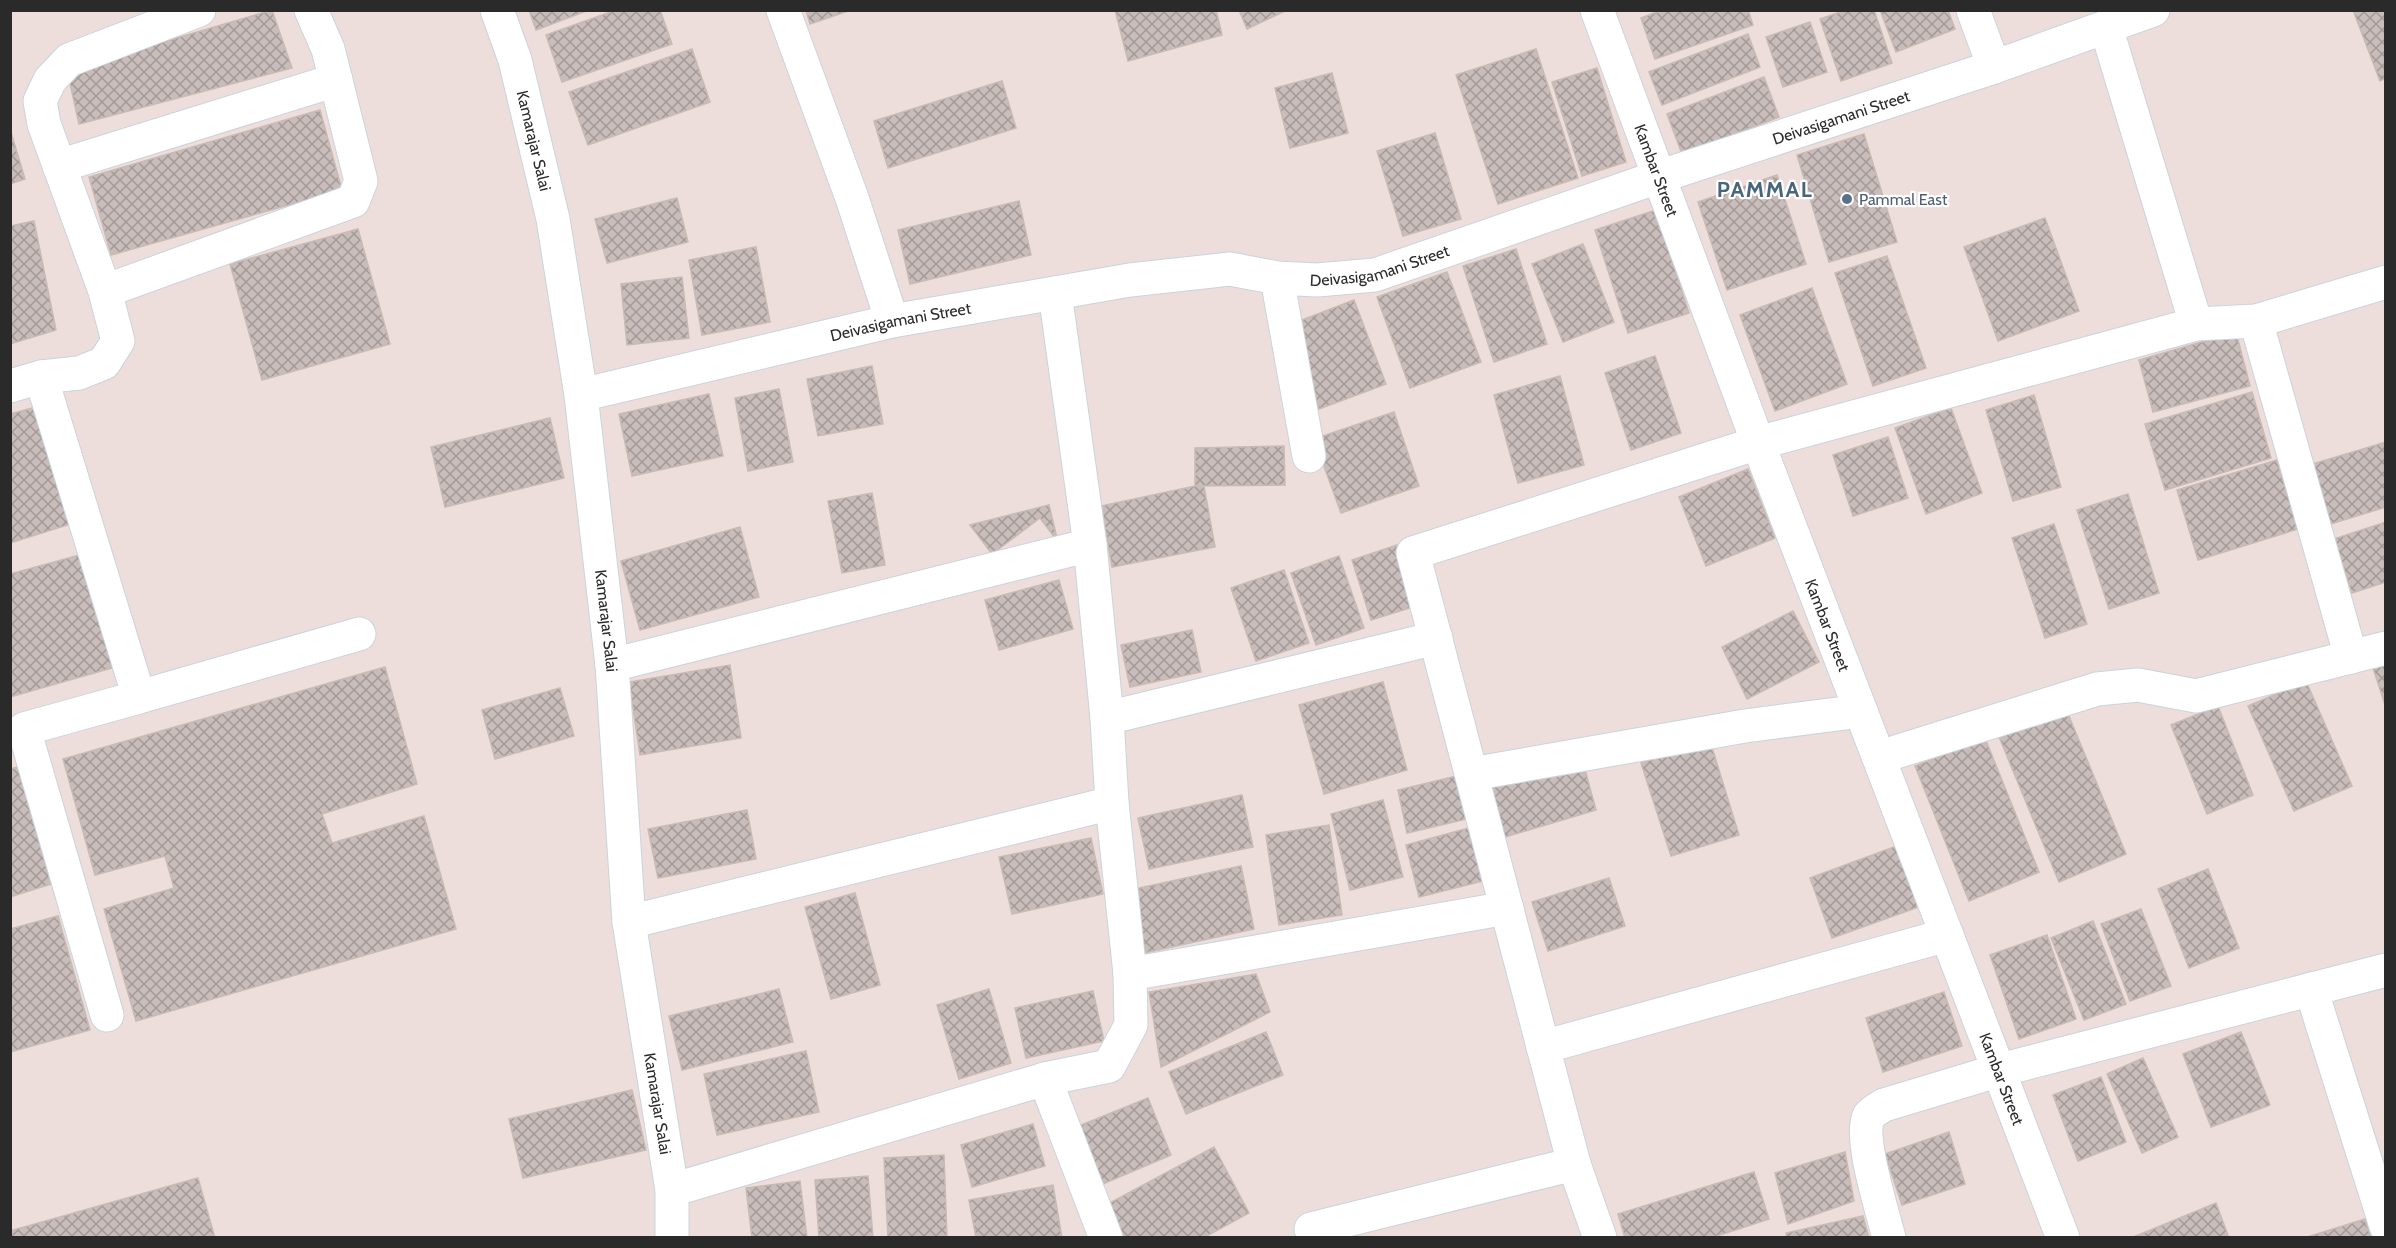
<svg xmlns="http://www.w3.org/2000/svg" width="2396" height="1248" font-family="Cabin,sans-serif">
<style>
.building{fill:url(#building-cross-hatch);stroke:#c9bab4;stroke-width:1.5}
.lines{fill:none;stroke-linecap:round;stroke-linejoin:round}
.minor-casing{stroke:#c9d4dd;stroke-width:35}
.minor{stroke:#fff;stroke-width:33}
.service-dot{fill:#5c6f8a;stroke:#fff;stroke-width:2}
.labels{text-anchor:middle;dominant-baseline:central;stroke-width:4.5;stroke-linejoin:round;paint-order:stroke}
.street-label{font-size:16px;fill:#2a2a2a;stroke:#fff}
.service-label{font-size:16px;fill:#4e5e75;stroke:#fff;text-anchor:start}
.district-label{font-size:22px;font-weight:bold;letter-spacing:1.5px;fill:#47667e;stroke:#fff}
</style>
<defs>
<pattern id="building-cross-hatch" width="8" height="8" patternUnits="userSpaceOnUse" patternTransform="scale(1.5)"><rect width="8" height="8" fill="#c8bdba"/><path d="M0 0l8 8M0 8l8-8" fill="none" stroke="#a39a97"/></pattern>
</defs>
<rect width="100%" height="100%" fill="#eddedb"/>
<g class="building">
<path d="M 272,10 L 292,68 L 79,124 L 67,70 Z"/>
<path d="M 529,10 L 589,10 L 536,30 Z"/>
<path d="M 616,10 L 660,10 L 672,44 L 562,82 L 546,35 Z"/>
<path d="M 806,10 L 851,10 L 810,24 Z"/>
<path d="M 1115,10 L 1216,10 L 1222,35 L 1128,61 Z"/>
<path d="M 1239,10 L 1287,10 L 1247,29 Z"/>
<path d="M 1662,10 L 1748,10 L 1753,25 L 1655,59 L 1641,18 Z"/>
<path d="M 1846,10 L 1874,10 L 1892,63 L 1841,81 L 1820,19 Z"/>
<path d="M 1880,10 L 1948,10 L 1955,29 L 1896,52 Z"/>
<path d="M 2353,10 L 2386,10 L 2386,78 L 2380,81 Z"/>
<path d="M 1810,22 L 1827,72 L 1783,87 L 1766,37 Z"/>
<path d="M 1748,34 L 1760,67 L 1662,105 L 1649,72 Z"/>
<path d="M 692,49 L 710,102 L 588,145 L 569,92 Z"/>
<path d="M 1536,49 L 1578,178 L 1498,204 L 1456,75 Z"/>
<path d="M 1597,68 L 1626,162 L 1582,176 L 1552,82 Z"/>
<path d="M 1332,73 L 1348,133 L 1290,148 L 1275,88 Z"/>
<path d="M 1764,77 L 1779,117 L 1682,154 L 1667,114 Z"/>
<path d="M 1002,81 L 1016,128 L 888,168 L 874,121 Z"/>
<path d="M 320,110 L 342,190 L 111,255 L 89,177 Z"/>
<path d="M 10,129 L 25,179 L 10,184 Z"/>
<path d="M 1435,133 L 1461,219 L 1403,236 L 1377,151 Z"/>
<path d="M 1864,134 L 1897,242 L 1829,262 L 1797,155 Z"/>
<path d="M 1777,175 L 1806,264 L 1727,290 L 1698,202 Z"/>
<path d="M 677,198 L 688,242 L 607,263 L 595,219 Z"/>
<path d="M 1019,201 L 1031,255 L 910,284 L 898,230 Z"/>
<path d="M 1656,210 L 1689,313 L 1628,333 L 1595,230 Z"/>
<path d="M 2045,218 L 2079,311 L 1998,341 L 1964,247 Z"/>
<path d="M 34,221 L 56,330 L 10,344 L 10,226 Z"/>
<path d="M 358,229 L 390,344 L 262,380 L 230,264 Z"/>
<path d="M 1583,244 L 1614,322 L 1563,342 L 1532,264 Z"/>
<path d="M 756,247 L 770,322 L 702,335 L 689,260 Z"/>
<path d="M 1516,249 L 1547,344 L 1494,362 L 1463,266 Z"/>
<path d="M 1887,256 L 1926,368 L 1873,386 L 1835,273 Z"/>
<path d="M 1447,272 L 1481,362 L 1410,388 L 1377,297 Z"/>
<path d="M 682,277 L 689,338 L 627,345 L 621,284 Z"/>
<path d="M 1812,288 L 1847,384 L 1775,411 L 1740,315 Z"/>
<path d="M 1354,300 L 1386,384 L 1319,409 L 1289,325 Z"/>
<path d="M 2236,332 L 2250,386 L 2153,412 L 2139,360 Z"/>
<path d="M 1655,356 L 1681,433 L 1631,450 L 1605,373 Z"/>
<path d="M 872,366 L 883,424 L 818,436 L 807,379 Z"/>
<path d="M 1560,376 L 1584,465 L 1518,483 L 1494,395 Z"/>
<path d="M 779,389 L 793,462 L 748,471 L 735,398 Z"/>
<path d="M 2252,392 L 2271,458 L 2165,490 L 2145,424 Z"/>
<path d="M 709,394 L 723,456 L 632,476 L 619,414 Z"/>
<path d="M 2034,395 L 2061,487 L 2013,501 L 1986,410 Z"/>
<path d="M 47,404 L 80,521 L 10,543 L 10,414 Z"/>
<path d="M 1951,408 L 1982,493 L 1926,514 L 1895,428 Z"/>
<path d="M 1394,412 L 1419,486 L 1341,513 L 1314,439 Z"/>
<path d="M 550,418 L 564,478 L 445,507 L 431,447 Z"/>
<path d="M 1888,437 L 1908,498 L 1853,516 L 1833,455 Z"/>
<path d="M 2386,442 L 2386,507 L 2324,526 L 2306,466 Z"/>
<path d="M 1284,446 L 1285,485 L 1195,486 L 1195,448 Z"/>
<path d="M 2277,460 L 2298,529 L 2198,560 L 2177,490 Z"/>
<path d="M 1748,469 L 1775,538 L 1706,566 L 1679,497 Z"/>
<path d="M 1195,486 L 1204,486 L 1215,547 L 1112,567 L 1101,506 Z"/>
<path d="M 872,493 L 885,565 L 842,573 L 828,501 Z"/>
<path d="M 2128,494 L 2159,593 L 2109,609 L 2077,510 Z"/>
<path d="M 1049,505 L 1058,542 L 1040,518 L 992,554 L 970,525 Z"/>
<path d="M 2386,522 L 2386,582 L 2352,593 L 2334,539 Z"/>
<path d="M 2054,524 L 2087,624 L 2045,638 L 2012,538 Z"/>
<path d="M 740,527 L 759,597 L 640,630 L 621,561 Z"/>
<path d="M 1397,545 L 1416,606 L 1371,620 L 1352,560 Z"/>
<path d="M 87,553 L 119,666 L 10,697 L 10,574 Z"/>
<path d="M 1339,556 L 1364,628 L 1316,645 L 1291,573 Z"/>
<path d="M 1284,570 L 1309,643 L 1256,661 L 1231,588 Z"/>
<path d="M 1059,580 L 1073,629 L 999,650 L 985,600 Z"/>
<path d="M 1793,611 L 1819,662 L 1747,699 L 1722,647 Z"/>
<path d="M 1192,630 L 1201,672 L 1130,687 L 1121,645 Z"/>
<path d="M 2386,660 L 2386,708 L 2372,665 Z"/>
<path d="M 730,665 L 741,738 L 640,755 L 629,682 Z"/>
<path d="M 385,667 L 417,784 L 322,814 L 332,843 L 424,816 L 456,929 L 136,1021 L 104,909 L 174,888 L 165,856 L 95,875 L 63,759 Z"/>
<path d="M 2306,681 L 2352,786 L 2294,811 L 2248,706 Z"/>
<path d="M 1383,682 L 1407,770 L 1324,794 L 1299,705 Z"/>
<path d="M 560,688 L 574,736 L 495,759 L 482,710 Z"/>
<path d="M 2064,704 L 2126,854 L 2059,882 L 1997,732 Z"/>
<path d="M 2218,706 L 2253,795 L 2207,814 L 2171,725 Z"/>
<path d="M 1985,738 L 2039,872 L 1969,901 L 1915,766 Z"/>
<path d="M 1710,741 L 1739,835 L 1671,856 L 1641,763 Z"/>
<path d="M 1581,755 L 1596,810 L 1505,837 L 1489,782 Z"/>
<path d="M 18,767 L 51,884 L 10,897 L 10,769 Z"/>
<path d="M 1461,775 L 1471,818 L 1407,833 L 1398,790 Z"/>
<path d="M 1242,795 L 1253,847 L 1149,869 L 1138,818 Z"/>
<path d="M 1383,800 L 1403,877 L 1350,890 L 1331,814 Z"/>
<path d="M 747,810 L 756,859 L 658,878 L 648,829 Z"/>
<path d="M 1329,825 L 1342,915 L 1279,925 L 1266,835 Z"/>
<path d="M 1469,828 L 1483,881 L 1419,897 L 1406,845 Z"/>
<path d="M 1091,838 L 1103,894 L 1012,914 L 999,857 Z"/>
<path d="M 1902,844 L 1924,905 L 1832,938 L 1810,878 Z"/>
<path d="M 1241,866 L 1254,929 L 1144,953 L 1130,890 Z"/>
<path d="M 2208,869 L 2239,948 L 2189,968 L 2158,889 Z"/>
<path d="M 1609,878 L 1625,926 L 1548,951 L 1532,902 Z"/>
<path d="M 855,893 L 880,985 L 831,999 L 805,907 Z"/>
<path d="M 2141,909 L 2171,986 L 2130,1001 L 2101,924 Z"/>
<path d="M 58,916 L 90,1030 L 10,1052 L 10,929 Z"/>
<path d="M 2093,921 L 2126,1004 L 2084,1020 L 2051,938 Z"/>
<path d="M 2047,935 L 2076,1019 L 2019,1039 L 1990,955 Z"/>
<path d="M 1256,974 L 1270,1012 L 1161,1067 L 1149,992 Z"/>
<path d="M 779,989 L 793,1042 L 682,1070 L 669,1016 Z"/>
<path d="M 989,989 L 1011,1063 L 959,1079 L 937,1005 Z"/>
<path d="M 1093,991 L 1104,1041 L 1026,1058 L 1015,1008 Z"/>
<path d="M 1944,992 L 1962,1046 L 1883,1072 L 1866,1018 Z"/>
<path d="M 1266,1032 L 1283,1075 L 1186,1114 L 1169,1072 Z"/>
<path d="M 2241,1032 L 2270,1105 L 2211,1127 L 2183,1054 Z"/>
<path d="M 806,1051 L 819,1112 L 717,1135 L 704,1074 Z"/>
<path d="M 2143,1058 L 2178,1137 L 2142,1153 L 2107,1074 Z"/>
<path d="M 2101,1077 L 2126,1142 L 2078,1161 L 2053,1095 Z"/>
<path d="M 632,1090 L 646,1150 L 523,1178 L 509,1119 Z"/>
<path d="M 1148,1098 L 1171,1155 L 1098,1186 L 1074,1128 Z"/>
<path d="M 1033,1124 L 1045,1166 L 972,1187 L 961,1145 Z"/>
<path d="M 1949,1132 L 1965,1184 L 1902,1205 L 1885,1154 Z"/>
<path d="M 1214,1147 L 1249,1213 L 1203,1238 L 1121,1238 L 1104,1206 Z"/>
<path d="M 1845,1152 L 1854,1201 L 1788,1224 L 1775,1173 Z"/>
<path d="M 944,1155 L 947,1238 L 888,1238 L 884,1158 Z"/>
<path d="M 1754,1172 L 1769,1219 L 1711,1238 L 1625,1238 L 1618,1214 Z"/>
<path d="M 868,1176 L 873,1238 L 819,1238 L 815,1180 Z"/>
<path d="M 198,1178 L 215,1238 L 12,1238 L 10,1231 Z"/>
<path d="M 800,1181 L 807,1238 L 752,1238 L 746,1188 Z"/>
<path d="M 1053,1185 L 1062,1238 L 976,1238 L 969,1200 Z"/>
<path d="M 2216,1203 L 2229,1238 L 2131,1238 Z"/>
<path d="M 1863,1216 L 1869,1238 L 1787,1238 L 1786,1233 Z"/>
<path d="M 2365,1219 L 2371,1238 L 2304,1238 Z"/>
</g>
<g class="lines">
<g class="minor-casing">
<g id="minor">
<path id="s1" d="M 497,10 L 515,60 L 553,219 L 581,395 L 612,665 L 629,922 L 672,1190 L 672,1238"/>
<path d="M 783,10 L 852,198 L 892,321"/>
<path id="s2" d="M 1597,10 L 1758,443 L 2063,1238"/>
<path d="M 1973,10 L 1994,67"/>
<path d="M 2106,27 L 2196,324"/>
<path d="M 59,166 L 336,80"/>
<path d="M 1277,278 L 1309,456"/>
<path d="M 105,291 L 353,201 L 361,181 L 328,49 L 311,10"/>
<path d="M 1055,293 L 1090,545 L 1107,718"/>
<path d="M 2256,321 L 2351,657"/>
<path d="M 41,377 L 139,697 L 24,729 L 107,1015"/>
<path d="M 10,386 L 41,377 L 79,373 L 104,363 L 118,341 L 105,291 L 44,124 L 40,101 L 50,80 L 69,60 L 199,10"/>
<path id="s3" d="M 581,395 L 892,321 L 1130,280 L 1230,269 L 1277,278 L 1317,280 L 1375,275 L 1658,177 L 1994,67 L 2153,10"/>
<path d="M 612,665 L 1090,545"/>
<path d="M 139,697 L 359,634"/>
<path d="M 1880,757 L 2097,689 L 2138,685 L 2196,696 L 2386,648"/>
<path d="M 1472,774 L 1745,726 L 1861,711"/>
<path d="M 629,922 L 1112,803 L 1107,718 L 1436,638"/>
<path d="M 1130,974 L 1507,908"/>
<path d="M 2311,989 L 2386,1226"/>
<path d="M 1543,1047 L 1947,935"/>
<path d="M 1045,1079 L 1106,1238"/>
<path d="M 672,1190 L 1045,1079 L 1109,1066 L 1131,1025 L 1130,974 L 1112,803"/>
<path d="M 1311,1229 L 1574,1164"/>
<path d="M 1600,1238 L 1574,1164 L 1413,553 L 1758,443 L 2196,324 L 2256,321 L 2386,282"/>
<path d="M 1889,1238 C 1883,1213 1858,1137 1869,1116 C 1872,1112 1879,1108 1884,1105 L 2000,1070 L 2386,970"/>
</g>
</g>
<use href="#minor" class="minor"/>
</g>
<circle class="service-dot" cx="1847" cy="199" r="6"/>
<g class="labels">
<g class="street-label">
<text stroke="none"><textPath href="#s3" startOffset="1300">Deivasigamani Street</textPath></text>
<text stroke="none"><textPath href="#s1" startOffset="136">Kamarajar Salai</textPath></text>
<text stroke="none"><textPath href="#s2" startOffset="171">Kambar Street</textPath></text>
<text stroke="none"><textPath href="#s3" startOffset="814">Deivasigamani Street</textPath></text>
<text stroke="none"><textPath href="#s3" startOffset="328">Deivasigamani Street</textPath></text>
<text stroke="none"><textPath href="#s1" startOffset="622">Kamarajar Salai</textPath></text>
<text stroke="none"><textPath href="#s2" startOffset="657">Kambar Street</textPath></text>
<text stroke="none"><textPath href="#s2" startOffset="1143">Kambar Street</textPath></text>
<text stroke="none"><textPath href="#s1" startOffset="1108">Kamarajar Salai</textPath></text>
</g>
<g class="service-label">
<text x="1859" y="199">Pammal East</text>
</g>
<g class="district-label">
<text x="1765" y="189">PAMMAL</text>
</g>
</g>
<rect width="2396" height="1248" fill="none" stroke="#2a2a2a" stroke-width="24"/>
</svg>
